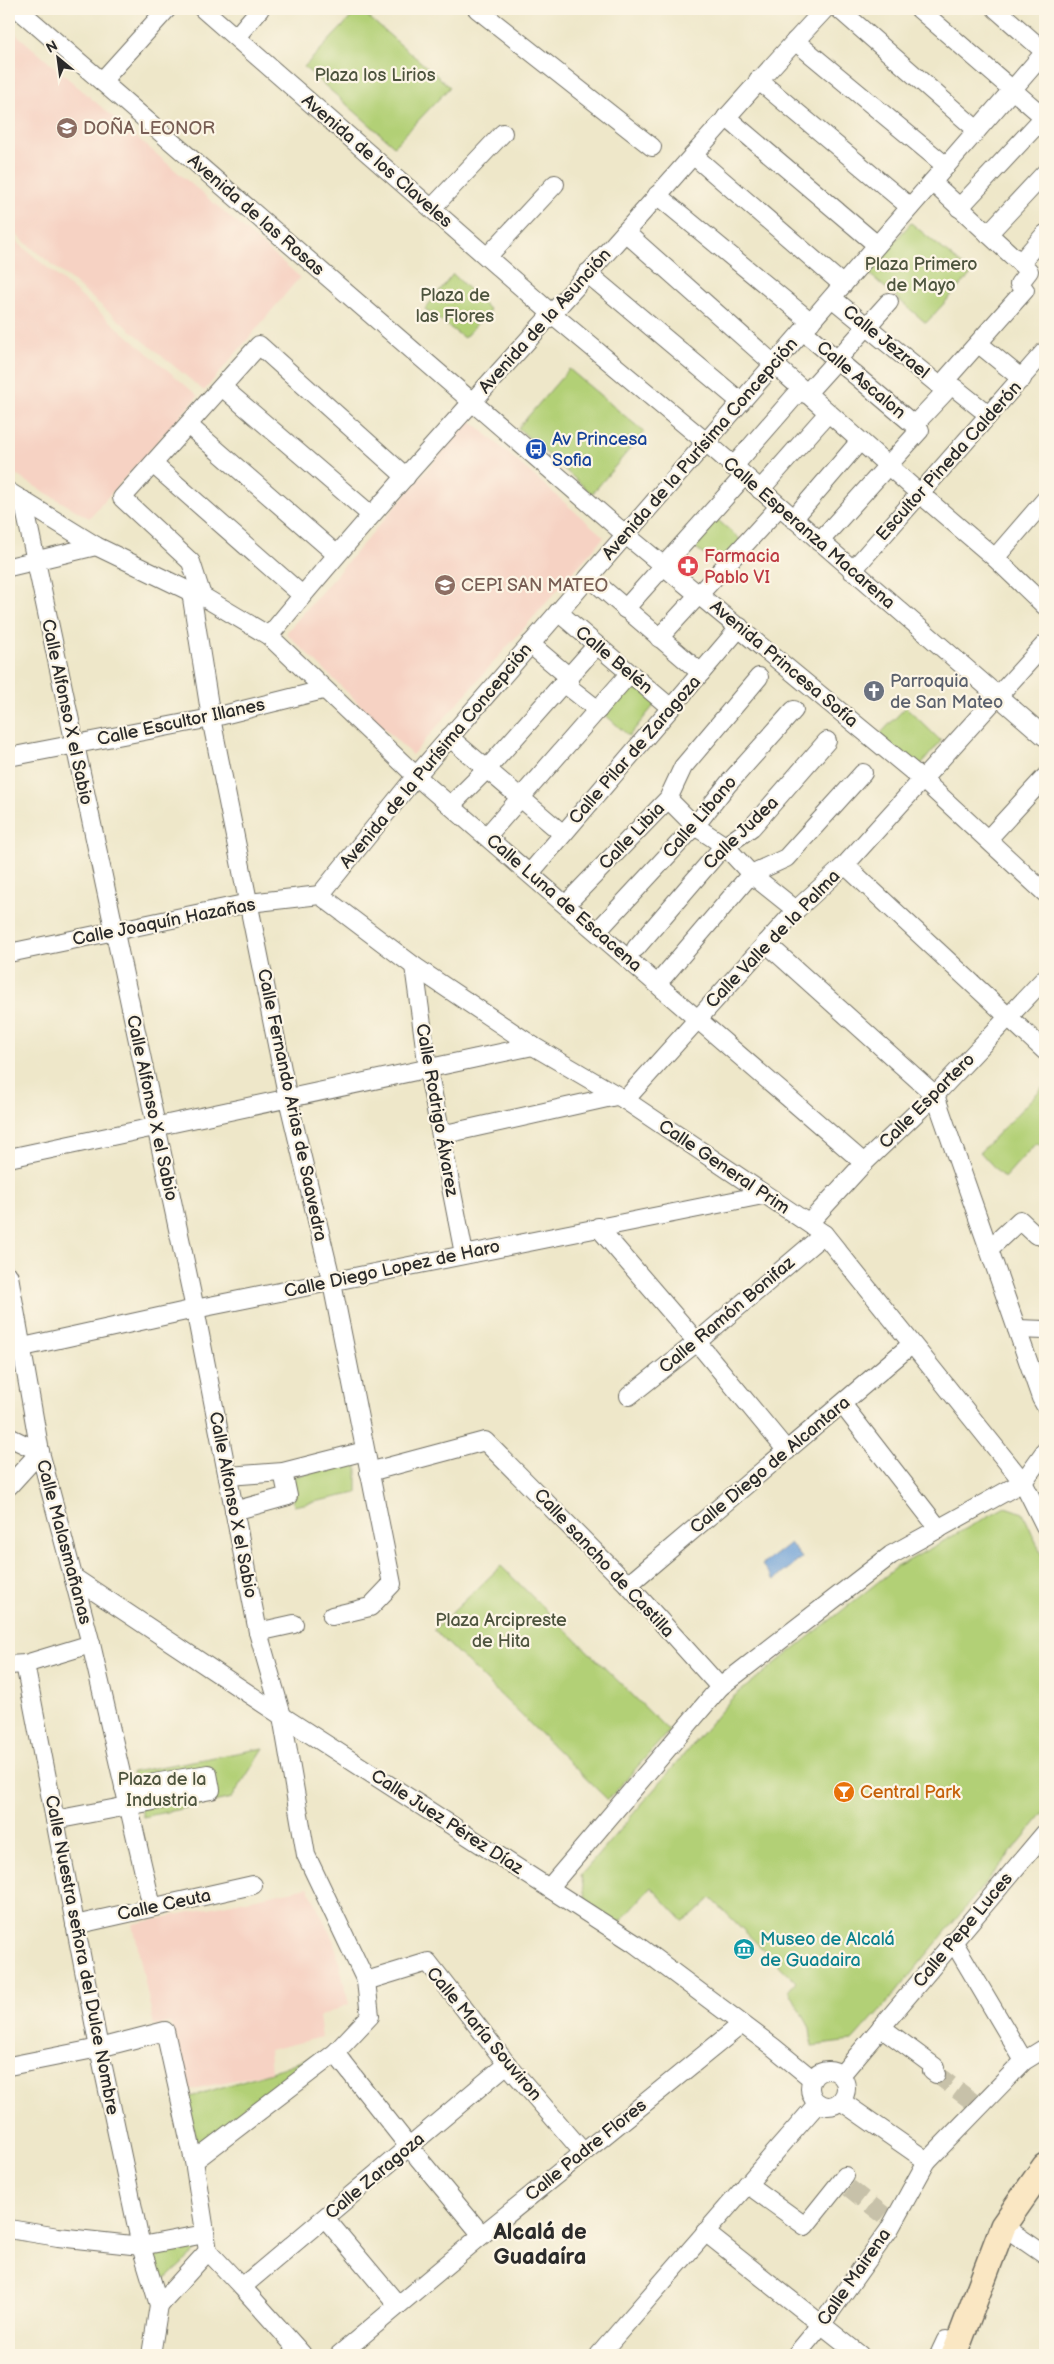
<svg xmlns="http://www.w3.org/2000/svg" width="1054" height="2364" font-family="'Balsamiq Sans',sans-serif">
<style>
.built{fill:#f6d2c3}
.green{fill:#b2d076;stroke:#6e7e50}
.water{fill:#6b9fd7;stroke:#4b6581}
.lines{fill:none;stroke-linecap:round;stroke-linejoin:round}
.street-tunnel{stroke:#c7c1a9;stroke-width:18;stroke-dasharray:18 9;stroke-linecap:butt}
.street-casing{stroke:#6f6d62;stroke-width:20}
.secondary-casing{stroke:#6f6d62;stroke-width:28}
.street{stroke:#fff;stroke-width:18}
.secondary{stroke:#fae7c3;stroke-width:25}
.labels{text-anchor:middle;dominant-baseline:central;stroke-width:4.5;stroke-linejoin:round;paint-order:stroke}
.park-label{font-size:18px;fill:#4d543e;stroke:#fcf5e5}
.education-label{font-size:18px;fill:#785e54;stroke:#fcf5e5;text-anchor:start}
.street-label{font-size:18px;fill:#2b2b2b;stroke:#fcf5e5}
.transit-label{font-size:18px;fill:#164399;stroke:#fcf5e5;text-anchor:start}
.health-label{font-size:18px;fill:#be3a42;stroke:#fcf5e5;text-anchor:start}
.worship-label{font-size:18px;fill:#5b616d;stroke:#fcf5e5;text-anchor:start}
.food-label{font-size:18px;fill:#c56008;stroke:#fcf5e5;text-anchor:start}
.culture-label{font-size:18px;fill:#0d838f;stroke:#fcf5e5;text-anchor:start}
.district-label{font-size:22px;font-weight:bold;fill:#2b2b2b;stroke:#fcf5e5}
</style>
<rect width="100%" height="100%" fill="#fcf5e5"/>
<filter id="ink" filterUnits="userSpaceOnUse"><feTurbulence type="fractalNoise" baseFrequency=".02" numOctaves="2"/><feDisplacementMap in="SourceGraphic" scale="10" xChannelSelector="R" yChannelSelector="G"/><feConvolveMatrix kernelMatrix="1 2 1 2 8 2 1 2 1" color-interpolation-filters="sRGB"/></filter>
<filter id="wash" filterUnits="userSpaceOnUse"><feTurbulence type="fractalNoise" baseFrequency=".0096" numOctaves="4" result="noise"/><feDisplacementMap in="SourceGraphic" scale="20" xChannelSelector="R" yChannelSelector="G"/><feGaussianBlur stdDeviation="1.12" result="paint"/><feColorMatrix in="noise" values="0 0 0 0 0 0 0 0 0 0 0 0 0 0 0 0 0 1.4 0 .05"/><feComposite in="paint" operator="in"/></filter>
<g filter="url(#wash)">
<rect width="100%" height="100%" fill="#eee7c9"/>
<g class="built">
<path d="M 9,28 L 300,277 L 204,391 L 9,229 Z"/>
<path d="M 9,235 L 198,396 L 89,518 L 9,471 Z"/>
<path d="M 470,420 L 604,537 L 412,755 L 286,633 Z"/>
<path d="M 308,1887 L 335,1944 L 349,2004 L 319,2017 L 322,2037 L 269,2050 L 271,2072 L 189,2090 L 171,2023 L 154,2026 L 133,1924 Z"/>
</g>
<g class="green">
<path d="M 359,9 L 450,87 L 394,146 L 304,67 Z"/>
<path d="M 911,223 L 972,273 L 926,323 L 867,272 Z"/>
<path d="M 453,274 L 490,310 L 464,338 L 425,309 Z"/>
<path d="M 569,369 L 644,432 L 592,494 L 518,428 Z"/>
<path d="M 712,515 L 741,540 L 718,568 L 691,543 Z"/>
<path d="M 628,680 L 656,703 L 629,736 L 602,712 Z"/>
<path d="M 906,707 L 941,741 L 918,768 L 878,736 Z"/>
<path d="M 1045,1085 L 1045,1148 L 1036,1143 L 1004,1178 L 980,1152 Z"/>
<path d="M 357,1460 L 357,1493 L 294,1506 L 289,1478 Z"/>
<path d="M 1005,1507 L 1023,1513 L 1045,1562 L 1045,1811 L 891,1998 L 852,2041 L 812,2046 L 810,2028 L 789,1990 L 796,1982 L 711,1898 L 693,1915 L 683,1921 L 651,1887 L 617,1925 L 586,1902 L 581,1875 L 733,1697 L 897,1567 Z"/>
<path d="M 501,1566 L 669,1731 L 608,1800 L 434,1630 Z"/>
<path d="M 264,1748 L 232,1798 L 143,1817 L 132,1772 Z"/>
<path d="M 319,2054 L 198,2147 L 187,2098 L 271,2072 Z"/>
<path d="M 198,2241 L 197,2250 L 160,2284 L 150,2251 Z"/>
</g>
<path class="water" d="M 790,1543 L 802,1558 L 774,1580 L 762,1565 Z"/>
</g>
<g filter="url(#ink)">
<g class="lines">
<g class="street-tunnel">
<path d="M 936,2074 L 973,2102"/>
<path d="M 849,2188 L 885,2216"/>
</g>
<g class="street-casing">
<g id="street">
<path d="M 18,9 L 626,535 L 922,779 L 1045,893"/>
<path d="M 203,9 L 551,313 L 706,442 L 1045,737"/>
<path d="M 477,9 L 652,147"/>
<path d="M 839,9 L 977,130"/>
<path d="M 919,9 L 1045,118"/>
<path d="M 996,9 L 1045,52"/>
<path d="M 236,37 L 260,9"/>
<path d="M 795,41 L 946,166"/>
<path d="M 758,80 L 910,207"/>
<path d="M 102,81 L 167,9"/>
<path d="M 726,117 L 877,245"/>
<path d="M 693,155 L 843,285"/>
<path d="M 932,182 L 1020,263"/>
<path d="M 657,195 L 811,322"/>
<path d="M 432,208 L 503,133"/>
<path d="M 959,208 L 1044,117"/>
<path d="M 625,232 L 919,493 L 995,558 L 1045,606"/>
<path d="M 988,234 L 1045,173"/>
<path d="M 487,257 L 555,184"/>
<path d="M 587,273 L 741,402"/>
<path d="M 832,298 L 940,386 L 955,388 L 980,408"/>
<path d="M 803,331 L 920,430 L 819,542"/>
<path d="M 979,344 L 1022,379"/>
<path d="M 222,387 L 371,515"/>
<path d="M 806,394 L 889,302"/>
<path d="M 188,425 L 336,554"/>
<path d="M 914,425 L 945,392 L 940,386 L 1025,290 L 1019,284 L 1029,271 L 1020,263 L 1045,234"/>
<path d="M 153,464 L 302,595"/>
<path d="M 733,467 L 801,389"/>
<path d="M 760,490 L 828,413"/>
<path d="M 9,492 L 96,546 L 191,592 L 202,596 L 269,636 L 416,776 L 864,1163"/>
<path d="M 23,500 L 195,1309 L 258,1632 L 282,1716 L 306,1855 L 366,1981 L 370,2016 L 335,2053 L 194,2161"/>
<path d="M 793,519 L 860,441"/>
<path d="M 995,558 L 1045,500"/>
<path d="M 9,567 L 96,546"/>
<path d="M 852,571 L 1045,351"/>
<path d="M 589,577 L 701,673"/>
<path d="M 191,592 L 211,718 L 288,1099 L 332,1283 L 392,1584 L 370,1607 L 332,1616"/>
<path d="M 202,596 L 191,562 L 122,498 L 259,345 L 406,477"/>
<path d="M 625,609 L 744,476"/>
<path d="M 558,612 L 671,708"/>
<path d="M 269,636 C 383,497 506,366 626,231 C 692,157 757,81 825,9"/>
<path d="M 659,638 L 779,507"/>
<path d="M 530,644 L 568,676 L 570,688 L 598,710"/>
<path d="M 449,737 L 563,834"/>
<path d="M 9,757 L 211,718 L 323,690"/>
<path d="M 668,799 L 695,826 L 725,846 L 751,874 L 796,910"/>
<path d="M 451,805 L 487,769 L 596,646"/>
<path d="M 487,836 L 629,674"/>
<path d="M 988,839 L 1045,777"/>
<path d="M 845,865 L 1045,1051"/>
<path d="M 530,873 L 740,627"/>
<path d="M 320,895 L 416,776 L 1045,52"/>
<path d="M 320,895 L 414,966 L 533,1046 L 625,1100 L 824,1234 L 1023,1482 L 1045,1526"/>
<path d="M 573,897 L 668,799 L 683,767 L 759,677"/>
<path d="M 604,924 L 695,826 L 728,784 L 794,710"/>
<path d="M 766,943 L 935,1095 L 1041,1398 L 1045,1405"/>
<path d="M 636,948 L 721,849 L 752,827 L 827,741"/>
<path d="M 9,953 L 249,903 L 320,895"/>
<path d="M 414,966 L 428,1069 L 464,1254"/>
<path d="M 664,976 L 751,874 L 786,858 L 863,773"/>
<path d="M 625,1100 L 796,910 L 845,865 L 1045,644"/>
<path d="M 441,1135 L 616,1096"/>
<path d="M 9,1158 L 533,1046"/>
<path d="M 809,1223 L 864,1163 L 935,1095 L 1045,978"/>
<path d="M 598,1227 L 697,1342 L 787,1451"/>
<path d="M 989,1249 L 1020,1220 L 1036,1235"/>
<path d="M 9,1276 L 40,1452 L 91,1644 L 152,1907"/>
<path d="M 1017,1329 L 1045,1330"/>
<path d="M 23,1347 L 195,1309 L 763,1195"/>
<path d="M 629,1396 L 697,1342 L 824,1234"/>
<path d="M 842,1404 L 939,1529"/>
<path d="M 9,1437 L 40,1452"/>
<path d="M 369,1472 L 485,1441 L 628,1585 L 720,1687"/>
<path d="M 228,1476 L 283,1472 L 365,1451"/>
<path d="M 9,1486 L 40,1452"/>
<path d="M 234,1511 L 288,1496 L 283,1472"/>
<path d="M 73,1577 L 282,1716 L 634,1943 L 773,2047 L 812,2079"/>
<path d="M 628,1585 L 911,1345"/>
<path d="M 258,1632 L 294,1624"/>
<path d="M 25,1664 L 99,2048 L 141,2246 L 159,2305 L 151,2355"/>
<path d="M 9,1665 L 25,1664 L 91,1644"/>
<path d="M 55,1820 L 211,1790 L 208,1774 L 124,1788"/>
<path d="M 549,1888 L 720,1687 L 891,1555 L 1023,1482 L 1045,1451"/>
<path d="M 75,1925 L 253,1885"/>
<path d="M 953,1941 L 1024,2061"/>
<path d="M 366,1981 L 428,1962 L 507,2064 L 583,2152"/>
<path d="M 881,2027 L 935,2067 L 932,2071 L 936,2074"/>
<path d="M 335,2053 L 410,2148 L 482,2235"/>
<path d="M 9,2066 L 99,2048 L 165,2031 L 194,2161 L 208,2251 L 242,2287 L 302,2354"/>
<circle cx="828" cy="2088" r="18"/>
<path d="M 841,2075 L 1045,1833"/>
<path d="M 841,2101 L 927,2161"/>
<path d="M 747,2184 L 805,2226 L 845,2176"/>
<path d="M 325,2218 L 398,2305"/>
<path d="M 1003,2226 L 1045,2255"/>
<path d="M 9,2229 L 58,2237 L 141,2246 L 205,2234"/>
<path d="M 705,2232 L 860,2355"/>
<path d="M 242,2287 L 507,2064"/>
<path d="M 159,2305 L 208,2251"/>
<path d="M 339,2355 L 482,2235 L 742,2024"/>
<path d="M 599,2355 L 818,2103"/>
<path d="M 796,2355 L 821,2325 L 889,2230 L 927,2161 L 1024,2061 L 1045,2048"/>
<path d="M 939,2355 L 946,2340"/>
</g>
</g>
<g class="secondary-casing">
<path id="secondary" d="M 954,2355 L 1003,2226 L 1045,2166"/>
</g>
<use href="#street" class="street"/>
<use href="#secondary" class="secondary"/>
</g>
</g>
<defs>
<g id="school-disc" transform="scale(1.125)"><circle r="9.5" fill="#8d6e63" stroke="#fcf5e5"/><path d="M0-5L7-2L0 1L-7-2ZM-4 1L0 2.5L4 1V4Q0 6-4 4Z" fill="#fff"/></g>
<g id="bus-disc" transform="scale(1.125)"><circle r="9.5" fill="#1a4fb4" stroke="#fcf5e5"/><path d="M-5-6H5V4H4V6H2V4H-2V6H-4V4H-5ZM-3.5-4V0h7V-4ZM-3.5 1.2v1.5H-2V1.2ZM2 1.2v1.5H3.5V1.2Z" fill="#fff"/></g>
<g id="pharmacy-disc" transform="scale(1.125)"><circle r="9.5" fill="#e0444e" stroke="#fcf5e5"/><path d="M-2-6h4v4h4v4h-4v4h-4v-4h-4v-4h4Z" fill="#fff"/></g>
<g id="church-disc" transform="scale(1.125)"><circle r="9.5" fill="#6b7280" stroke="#fcf5e5"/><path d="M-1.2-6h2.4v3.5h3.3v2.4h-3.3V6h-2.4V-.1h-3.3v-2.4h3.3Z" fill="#fff"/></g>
<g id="bar-disc" transform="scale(1.125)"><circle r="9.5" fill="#e8710a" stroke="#fcf5e5"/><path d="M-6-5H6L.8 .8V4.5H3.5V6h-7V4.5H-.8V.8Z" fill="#fff"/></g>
<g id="museum-disc" transform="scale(1.125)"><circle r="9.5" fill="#0f9aa8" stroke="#fcf5e5"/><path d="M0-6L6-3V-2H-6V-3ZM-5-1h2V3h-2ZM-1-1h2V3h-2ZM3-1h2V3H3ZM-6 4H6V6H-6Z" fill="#fff"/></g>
</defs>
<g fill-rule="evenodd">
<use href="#school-disc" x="67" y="128"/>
<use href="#bus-disc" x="536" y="449"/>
<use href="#pharmacy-disc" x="688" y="566"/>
<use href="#school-disc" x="445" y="585"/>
<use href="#church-disc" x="874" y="691"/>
<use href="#bar-disc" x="844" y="1792"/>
<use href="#museum-disc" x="744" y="1949"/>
</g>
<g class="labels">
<g class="park-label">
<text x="375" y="75">Plaza los Lirios</text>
<text x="921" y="264">Plaza Primero<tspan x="921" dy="21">de Mayo</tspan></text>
<text x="455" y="295">Plaza de<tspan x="455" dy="21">las Flores</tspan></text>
<text x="501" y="1620">Plaza Arcipreste<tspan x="501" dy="21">de Hita</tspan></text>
<text x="162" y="1779">Plaza de la<tspan x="162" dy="21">Industria</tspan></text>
</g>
<g class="education-label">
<text x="83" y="128">DOÑA LEONOR</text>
<text x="461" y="585">CEPI SAN MATEO</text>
</g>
<g class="street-label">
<text transform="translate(377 161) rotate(41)">Avenida de los Claveles</text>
<text transform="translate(256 215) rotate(41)">Avenida de las Rosas</text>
<text transform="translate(545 321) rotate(-48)">Avenida de la Asunción</text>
<text transform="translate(886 342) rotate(39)">Calle Jezrael</text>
<text transform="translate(861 380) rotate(40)">Calle Ascalon</text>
<text transform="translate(700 449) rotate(-49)">Avenida de la Purísima Concepción</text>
<text transform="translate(949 461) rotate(-48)">Escultor Pineda Calderón</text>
<text transform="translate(809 533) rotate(41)">Calle Esperanza Macarena</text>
<text transform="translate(614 660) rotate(40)">Calle Belén</text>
<text transform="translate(784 664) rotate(40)">Avenida Princesa Sofía</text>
<text transform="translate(67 712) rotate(78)">Calle Alfonso X el Sabio</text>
<text transform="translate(181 722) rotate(-12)">Calle Escultor Illanes</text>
<text transform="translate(635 750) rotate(-49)">Calle Pilar de Zaragoza</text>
<text transform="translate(436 756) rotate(-50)">Avenida de la Purísima Concepción</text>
<text transform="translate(700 817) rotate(-49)">Calle Libano</text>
<text transform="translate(741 833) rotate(-44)">Calle Judea</text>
<text transform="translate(632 836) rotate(-46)">Calle Libia</text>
<text transform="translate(564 903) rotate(41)">Calle Luna de Escacena</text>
<text transform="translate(164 922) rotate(-11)">Calle Joaquín Hazañas</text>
<text transform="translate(773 939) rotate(-46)">Calle Valle de la Palma</text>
<text transform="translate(927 1101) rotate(-45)">Calle Espartero</text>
<text transform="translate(292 1105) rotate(78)">Calle Fernando Arias de Saavedra</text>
<text transform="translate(152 1108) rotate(78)">Calle Alfonso X el Sabio</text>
<text transform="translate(437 1110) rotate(80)">Calle Rodrigo Álvarez</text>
<text transform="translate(724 1167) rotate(34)">Calle General Prim</text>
<text transform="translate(392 1269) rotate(-12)">Calle Diego Lopez de Haro</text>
<text transform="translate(727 1315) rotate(-40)">Calle Ramón Bonifaz</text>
<text transform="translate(770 1465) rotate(-40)">Calle Diego de Alcantara</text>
<text transform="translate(233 1505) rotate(79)">Calle Alfonso X el Sabio</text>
<text transform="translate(64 1542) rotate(75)">Calle Malasmañanas</text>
<text transform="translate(604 1563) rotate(47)">Calle sancho de Castilla</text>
<text transform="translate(447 1822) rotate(33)">Calle Juez Pérez Díaz</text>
<text transform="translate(164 1905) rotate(-12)">Calle Ceuta</text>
<text transform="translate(963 1930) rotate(-50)">Calle Pepe Luces</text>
<text transform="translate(82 1955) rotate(79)">Calle Nuestra señora del Dulce Nombre</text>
<text transform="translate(484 2034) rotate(50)">Calle María Souviron</text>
<text transform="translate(586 2150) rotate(-39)">Calle Padre Flores</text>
<text transform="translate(375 2176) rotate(-40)">Calle Zaragoza</text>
<text transform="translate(854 2277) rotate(-55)">Calle Mairena</text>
</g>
<g class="transit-label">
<text x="552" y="439">Av Princesa<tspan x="552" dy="21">Sofia</tspan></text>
</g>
<g class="health-label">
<text x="704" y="556">Farmacia<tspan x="704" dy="21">Pablo VI</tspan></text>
</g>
<g class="worship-label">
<text x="890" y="681">Parroquia<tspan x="890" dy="21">de San Mateo</tspan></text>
</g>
<g class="food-label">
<text x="860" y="1792">Central Park</text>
</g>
<g class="culture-label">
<text x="760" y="1939">Museo de Alcalá<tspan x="760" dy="21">de Guadaira</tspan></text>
</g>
<g class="district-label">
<text x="540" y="2232">Alcalá de<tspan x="540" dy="25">Guadaíra</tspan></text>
</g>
</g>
<rect width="1054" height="2364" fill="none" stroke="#fcf5e5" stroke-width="30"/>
<g transform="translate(58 58) rotate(331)" stroke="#fcf5e5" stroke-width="4" paint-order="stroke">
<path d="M0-4L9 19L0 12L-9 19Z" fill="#2b2b2b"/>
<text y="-8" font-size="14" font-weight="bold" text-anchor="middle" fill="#2b2b2b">N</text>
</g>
</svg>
